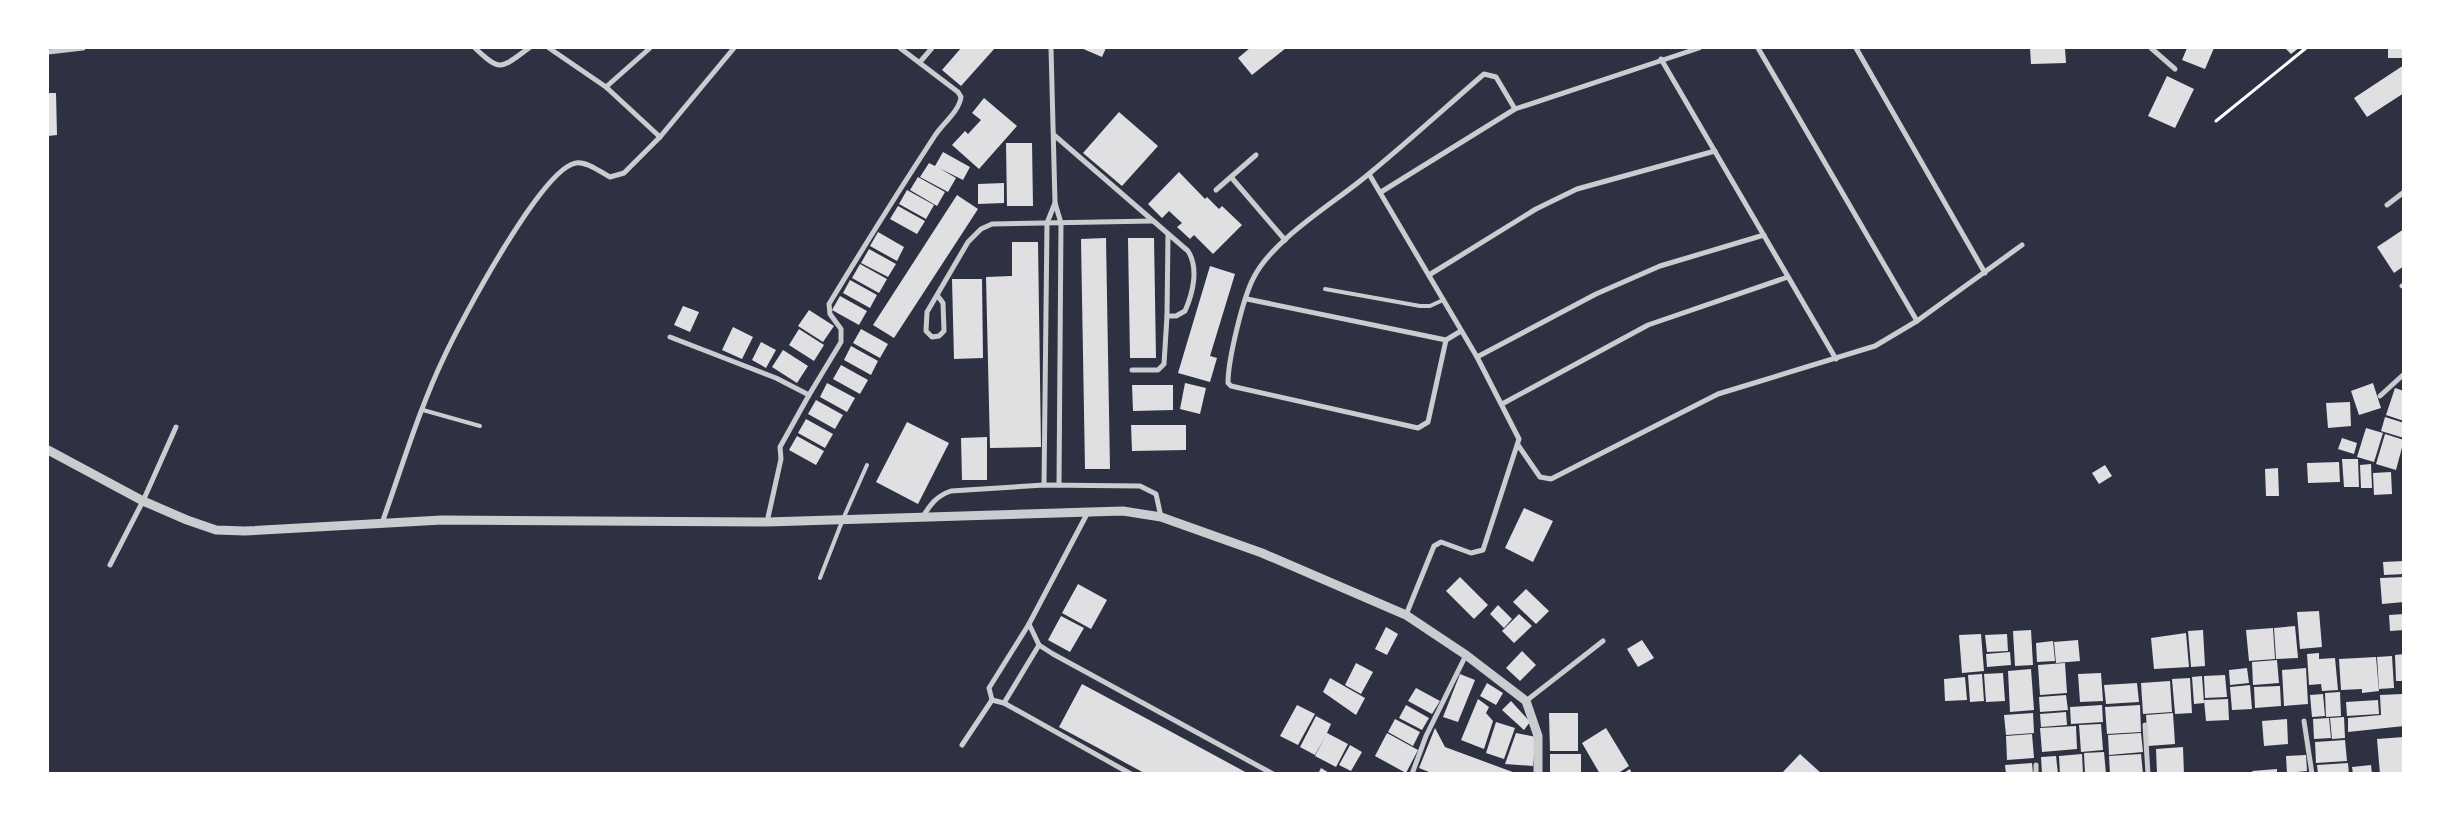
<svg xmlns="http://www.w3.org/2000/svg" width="2451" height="821" font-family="Helvetica,sans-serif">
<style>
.building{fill:#e0e0e3}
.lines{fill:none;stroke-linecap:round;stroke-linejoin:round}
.path{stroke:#fff;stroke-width:3}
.service{stroke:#caccd0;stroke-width:4}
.minor{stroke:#caccd0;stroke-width:5}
.tertiary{stroke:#caccd0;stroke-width:9}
</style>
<rect width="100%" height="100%" fill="#2d3142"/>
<g class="building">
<path d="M 961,48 L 995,48 L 961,86 L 942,70 Z"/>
<path d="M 1081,48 L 1106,48 L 1102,57 Z"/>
<path d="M 1250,48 L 1286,48 L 1252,75 L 1238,58 Z"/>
<path d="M 2030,48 L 2065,48 L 2066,63 L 2031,64 Z"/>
<path d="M 2187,48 L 2214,48 L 2205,69 L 2182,60 Z"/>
<path d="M 2285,48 L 2299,48 L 2291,54 Z"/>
<rect x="2388" y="48" width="16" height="10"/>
<path d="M 2404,65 L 2404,93 L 2367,117 L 2354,98 Z"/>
<path d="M 2167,76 L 2194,89 L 2175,128 L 2148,116 Z"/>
<path d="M 48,93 L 56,93 L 57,135 L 48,136 Z"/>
<path d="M 984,98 L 1017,126 L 979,169 L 952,145 L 965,131 L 968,134 L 981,120 L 972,113 Z"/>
<path d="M 1119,112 L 1158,146 L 1122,186 L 1083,153 Z"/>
<path d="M 1006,143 L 1032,143 L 1033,206 L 1007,206 Z"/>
<path d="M 943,152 L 970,167 L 963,180 L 939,168 L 956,178 L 948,192 L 920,177 L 929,163 L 935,166 Z"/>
<path d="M 1179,172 L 1205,199 L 1207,197 L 1219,209 L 1222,206 L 1242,225 L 1213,254 L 1194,235 L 1190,239 L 1177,227 L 1182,223 L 1169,211 L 1162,218 L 1148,204 Z"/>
<path d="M 918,177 L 945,192 L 937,206 L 910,190 Z"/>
<path d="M 1004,183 L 1004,203 L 978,204 L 978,184 Z"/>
<path d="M 907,190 L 934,205 L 926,219 L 899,204 Z"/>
<path d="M 957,195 L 978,209 L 894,338 L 873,325 Z"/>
<path d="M 898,206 L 925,221 L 917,234 L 890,219 Z"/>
<path d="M 2404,229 L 2404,266 L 2394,273 L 2377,247 Z"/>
<path d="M 878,232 L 904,247 L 897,261 L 870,246 Z"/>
<path d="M 1106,238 L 1110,469 L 1085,469 L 1081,239 Z"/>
<path d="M 1128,238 L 1154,238 L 1156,358 L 1130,358 Z"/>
<path d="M 1012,242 L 1038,242 L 1041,447 L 990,448 L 986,277 L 1012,276 Z"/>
<path d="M 869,249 L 896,264 L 888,277 L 861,263 Z"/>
<path d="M 860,264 L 887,279 L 879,293 L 852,278 Z"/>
<path d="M 1210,266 L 1235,274 L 1210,356 L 1217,358 L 1210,382 L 1178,373 Z"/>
<path d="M 952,279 L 982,279 L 983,358 L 954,359 Z"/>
<path d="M 850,280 L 877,295 L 870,308 L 843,293 Z"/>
<path d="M 840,296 L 867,311 L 859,325 L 832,310 Z"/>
<path d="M 683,306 L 699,312 L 690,332 L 674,325 Z"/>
<path d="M 809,310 L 834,326 L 823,342 L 798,326 Z"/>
<path d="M 733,327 L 753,337 L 742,359 L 722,350 Z"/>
<path d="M 799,329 L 824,345 L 814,361 L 789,345 Z"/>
<path d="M 861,329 L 888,344 L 880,358 L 853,343 Z"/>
<path d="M 761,342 L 776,350 L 766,368 L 752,360 Z"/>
<path d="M 851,346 L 878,361 L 871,375 L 844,360 Z"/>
<path d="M 783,350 L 808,366 L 797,383 L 772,367 Z"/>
<path d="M 841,365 L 868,380 L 860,394 L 833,379 Z"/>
<path d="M 827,383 L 855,398 L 847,412 L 820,397 Z"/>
<path d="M 1185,383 L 1206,388 L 1200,414 L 1180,409 Z"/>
<path d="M 2373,383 L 2381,408 L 2359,415 L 2351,391 Z"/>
<path d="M 1132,385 L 1173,385 L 1173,410 L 1133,411 Z"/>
<path d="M 2395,388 L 2404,391 L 2404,421 L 2386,415 Z"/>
<path d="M 816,400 L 843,415 L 835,429 L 808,414 Z"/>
<path d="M 2350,402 L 2351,426 L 2328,428 L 2326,403 Z"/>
<path d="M 2385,417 L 2404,423 L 2404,438 L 2381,431 Z"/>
<path d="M 806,419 L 833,434 L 825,448 L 798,433 Z"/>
<path d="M 907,422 L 949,443 L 918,504 L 876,482 Z"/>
<path d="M 1131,425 L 1186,425 L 1186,450 L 1132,451 Z"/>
<path d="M 2366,428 L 2383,433 L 2374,462 L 2357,457 Z"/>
<path d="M 2385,434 L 2404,440 L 2396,470 L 2376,464 Z"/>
<path d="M 797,436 L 824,451 L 816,465 L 789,450 Z"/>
<path d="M 987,437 L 987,480 L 962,480 L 961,438 Z"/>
<path d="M 2342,438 L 2357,443 L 2354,454 L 2338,449 Z"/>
<path d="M 2342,459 L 2358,459 L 2359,487 L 2344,487 Z"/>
<path d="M 2339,462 L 2340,482 L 2308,483 L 2307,463 Z"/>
<path d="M 2371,464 L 2372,488 L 2361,488 L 2360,465 Z"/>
<path d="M 2105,465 L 2112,476 L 2099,484 L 2092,473 Z"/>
<path d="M 2278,468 L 2279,496 L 2266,496 L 2265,469 Z"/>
<path d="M 2391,472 L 2392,494 L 2374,495 L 2373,473 Z"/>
<path d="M 1524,508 L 1553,521 L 1533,562 L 1505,548 Z"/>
<path d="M 2404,561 L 2404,574 L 2384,575 L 2383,562 Z"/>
<path d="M 1460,577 L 1488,605 L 1474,619 L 1446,591 Z"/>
<path d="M 2404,577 L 2404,602 L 2382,604 L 2380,578 Z"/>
<path d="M 1078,584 L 1107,600 L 1091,629 L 1062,613 Z"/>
<path d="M 1526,589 L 1549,611 L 1536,624 L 1513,602 Z"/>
<path d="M 1498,605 L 1512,619 L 1504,628 L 1490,614 Z"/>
<path d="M 2319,611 L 2322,647 L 2300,649 L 2297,612 Z"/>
<path d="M 1519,614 L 1532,626 L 1514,643 L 1502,631 Z"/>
<path d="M 2404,614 L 2404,630 L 2390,631 L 2389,615 Z"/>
<path d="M 1061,616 L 1084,628 L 1070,652 L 1048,640 Z"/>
<path d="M 2295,626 L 2298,658 L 2276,659 L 2274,628 Z"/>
<path d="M 1386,627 L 1398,634 L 1387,655 L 1375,649 Z"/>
<path d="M 2273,628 L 2275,659 L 2249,661 L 2246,630 Z"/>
<path d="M 2031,630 L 2033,665 L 2015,666 L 2013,631 Z"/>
<path d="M 2203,630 L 2205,666 L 2191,667 L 2188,631 Z"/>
<path d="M 2186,633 L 2189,667 L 2154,669 L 2151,638 Z"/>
<path d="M 1981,634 L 1984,671 L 1962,673 L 1959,635 Z"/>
<path d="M 2007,634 L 2008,651 L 1987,652 L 1985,635 Z"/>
<path d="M 1642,640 L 1654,658 L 1638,667 L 1627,649 Z"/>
<path d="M 2078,640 L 2080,661 L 2056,663 L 2054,642 Z"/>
<path d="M 2053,641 L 2055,661 L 2037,662 L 2036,643 Z"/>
<path d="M 1522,651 L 1536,665 L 1520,681 L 1506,668 Z"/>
<path d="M 2010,652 L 2011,665 L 1987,667 L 1986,654 Z"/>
<path d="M 2319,653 L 2319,659 L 2335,658 L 2338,690 L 2322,691 L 2321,684 L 2309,685 L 2307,654 Z"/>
<path d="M 2404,654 L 2404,681 L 2396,681 L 2395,655 Z"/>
<path d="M 2392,656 L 2394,688 L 2379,689 L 2377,657 Z"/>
<path d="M 2376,657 L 2379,691 L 2362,693 L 2362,689 L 2341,690 L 2339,659 Z"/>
<path d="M 2277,660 L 2279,683 L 2253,685 L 2252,662 Z"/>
<path d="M 1356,663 L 1373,672 L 1361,694 L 1345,685 Z"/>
<path d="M 2065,663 L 2067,693 L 2040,695 L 2038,665 Z"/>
<path d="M 2247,668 L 2249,683 L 2230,685 L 2229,670 Z"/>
<path d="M 2306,668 L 2308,704 L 2284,706 L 2282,670 Z"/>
<path d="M 2031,669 L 2034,710 L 2010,712 L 2008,671 Z"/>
<path d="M 2003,673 L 2005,701 L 1986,702 L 1984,674 Z"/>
<path d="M 2101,673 L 2103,701 L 2080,702 L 2078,674 Z"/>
<path d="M 1460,674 L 1475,680 L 1458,722 L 1443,717 Z"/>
<path d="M 1982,674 L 1984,701 L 1970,702 L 1968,675 Z"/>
<path d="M 2225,675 L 2227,697 L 2205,698 L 2204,676 Z"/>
<path d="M 2202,676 L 2204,703 L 2194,704 L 2192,677 Z"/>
<path d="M 1965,677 L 1967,700 L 1945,701 L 1944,679 Z"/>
<path d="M 1330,678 L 1365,698 L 1356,715 L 1323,692 Z"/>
<path d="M 2190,678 L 2192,713 L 2175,714 L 2172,679 Z"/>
<path d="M 2170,681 L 2172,712 L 2143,714 L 2141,683 Z"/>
<path d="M 1487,683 L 1503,693 L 1496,705 L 1480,696 Z"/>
<path d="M 2137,683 L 2139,702 L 2106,704 L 2104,685 Z"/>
<path d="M 1082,684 L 1166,729 L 1249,774 L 1146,774 L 1100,749 L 1059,727 Z"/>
<path d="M 2250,685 L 2252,709 L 2232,710 L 2230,687 Z"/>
<path d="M 2280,686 L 2281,706 L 2255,708 L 2254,687 Z"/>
<path d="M 1416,688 L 1440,701 L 1432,714 L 1408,701 Z"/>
<path d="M 2340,692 L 2341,716 L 2326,717 L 2325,693 Z"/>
<path d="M 2323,694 L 2325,716 L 2312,717 L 2310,695 Z"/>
<path d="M 2402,694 L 2404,726 L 2348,732 L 2348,718 L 2381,715 L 2380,695 Z"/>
<path d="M 2066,695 L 2068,710 L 2040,712 L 2039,697 Z"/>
<path d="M 1478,699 L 1489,707 L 1486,713 L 1493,721 L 1484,749 L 1461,740 Z"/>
<path d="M 2228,699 L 2229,720 L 2206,721 L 2204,700 Z"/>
<path d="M 2378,700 L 2379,714 L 2347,716 L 2346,702 Z"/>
<path d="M 1511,701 L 1530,722 L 1524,730 L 1502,710 Z"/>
<path d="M 1297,705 L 1315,714 L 1298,745 L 1280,736 Z"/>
<path d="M 1406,705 L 1429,718 L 1422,730 L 1399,718 Z"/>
<path d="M 2102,705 L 2103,722 L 2071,724 L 2070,707 Z"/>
<path d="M 2140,705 L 2141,732 L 2107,734 L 2105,707 Z"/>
<path d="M 2066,712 L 2067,725 L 2041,727 L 2040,714 Z"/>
<path d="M 1549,713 L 1578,713 L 1578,751 L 1550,751 Z"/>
<path d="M 2033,713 L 2034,733 L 2006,735 L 2004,715 Z"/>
<path d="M 2173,713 L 2175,744 L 2148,746 L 2146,715 Z"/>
<path d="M 1316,716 L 1331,724 L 1327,733 L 1348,744 L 1336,767 L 1315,756 L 1326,735 L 1315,755 L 1300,747 Z"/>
<path d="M 2344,717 L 2345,738 L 2332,739 L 2330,718 Z"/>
<path d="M 2329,718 L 2331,738 L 2314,739 L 2313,719 Z"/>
<path d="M 1395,719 L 1420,732 L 1413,746 L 1388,732 Z"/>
<path d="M 2287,719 L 2288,744 L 2264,746 L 2262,721 Z"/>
<path d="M 1496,722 L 1515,728 L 1504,759 L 1486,753 Z"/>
<path d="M 2101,724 L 2103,750 L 2081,752 L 2079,725 Z"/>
<path d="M 2076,726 L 2077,749 L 2042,752 L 2040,728 Z"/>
<path d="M 1435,728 L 1445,747 L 1518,774 L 1434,774 L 1419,768 Z"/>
<path d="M 1606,728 L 1629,766 L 1617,774 L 1600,774 L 1582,743 Z"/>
<path d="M 1387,733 L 1418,750 L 1406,773 L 1375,756 Z"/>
<path d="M 1516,733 L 1536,737 L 1533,766 L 1505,764 Z"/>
<path d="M 2141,733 L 2143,752 L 2109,755 L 2108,735 Z"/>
<path d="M 2032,734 L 2034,758 L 2007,760 L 2006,736 Z"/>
<path d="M 2404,737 L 2404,774 L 2380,774 L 2377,739 Z"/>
<path d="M 2345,740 L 2347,761 L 2316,763 L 2315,742 Z"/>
<path d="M 1350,745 L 1362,752 L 1351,771 L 1339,765 Z"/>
<path d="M 2183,747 L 2184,774 L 2157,774 L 2156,749 Z"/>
<path d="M 2104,752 L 2106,774 L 2085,774 L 2084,753 Z"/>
<rect x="1550" y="754" width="31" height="20"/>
<path d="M 1800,754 L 1822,774 L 1781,774 Z"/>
<path d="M 2082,754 L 2083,774 L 2060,774 L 2059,756 Z"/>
<path d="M 2141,754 L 2143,774 L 2110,774 L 2109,756 Z"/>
<path d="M 2306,755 L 2307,771 L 2287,773 L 2286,756 Z"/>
<path d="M 2056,756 L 2058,774 L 2042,774 L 2041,757 Z"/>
<path d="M 2032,763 L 2033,774 L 2006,774 L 2005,765 Z"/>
<path d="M 2348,763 L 2349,774 L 2318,774 L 2317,765 Z"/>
<path d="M 2371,765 L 2372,774 L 2353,774 L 2352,767 Z"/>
<path d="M 1321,768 L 1331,774 L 1318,774 Z"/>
<path d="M 1630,769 L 1632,774 L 1622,774 Z"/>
<path d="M 2277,769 L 2277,774 L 2253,774 L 2252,771 Z"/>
</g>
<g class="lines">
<path class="path" d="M 2216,121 L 2306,48"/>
<g class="service">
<path d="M 1325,289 L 1420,306 L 1430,306 L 1443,300"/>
<path d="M 423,410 L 480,426"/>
<path d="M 820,578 L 843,519 L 867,465"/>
</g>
<g class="minor">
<path d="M 475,48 C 501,73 501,68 529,48"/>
<path d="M 549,48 L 606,87 L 660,137"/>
<path d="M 1051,48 L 1055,203 L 1061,223 L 1059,485"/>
<path d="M 1758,48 L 1917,321"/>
<path d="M 1856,48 L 1985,273"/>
<path d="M 2151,48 L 2175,69"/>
<path d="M 48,52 L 83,48"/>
<path d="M 1661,59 L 1836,359"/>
<path d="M 920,62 L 932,48"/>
<path d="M 606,87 L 650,48"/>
<path d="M 1054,135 L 1188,251 C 1199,268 1193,293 1185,311 L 1176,316 L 1167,316"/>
<path d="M 1369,174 L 1477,357 L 1519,439 L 1483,550 L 1471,553 L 1441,542 L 1434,546 L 1406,615"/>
<path d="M 1231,177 L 1285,240"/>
<path d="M 1216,190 L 1256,155"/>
<path d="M 1381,192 L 1515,109 L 1699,48"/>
<path d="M 2387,205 L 2404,192"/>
<path d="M 1429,275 L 1536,209 L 1577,189 L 1715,151"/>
<path d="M 2402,286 L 2404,285"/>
<path d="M 937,295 L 943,303 L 944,331 L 939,336 L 932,337 L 926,331 L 927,312 L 968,242 L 981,229 L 992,224 L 1153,221"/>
<path d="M 1247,299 L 1446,340"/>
<path d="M 1461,331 L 1446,340 L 1428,422 L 1418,428 L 1231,386 L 1228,383 C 1228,360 1243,297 1254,277 C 1274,238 1336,202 1370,173 C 1409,141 1446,107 1484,74 L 1496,77 L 1515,109"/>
<path d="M 670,337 L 776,378 L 809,395"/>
<path d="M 1477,357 L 1596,294 L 1660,266 L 1764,235"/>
<path d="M 1132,370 L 1158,370 L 1164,364 L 1167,316 L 1168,234"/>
<path d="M 2380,396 L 2404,374"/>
<path d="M 1502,404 L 1648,325 L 1788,277"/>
<path d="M 1518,445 L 1540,477 L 1551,479 L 1718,394 L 1875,346 L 1917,321 L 2022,245"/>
<path d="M 1044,485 L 1047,223 L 1055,203"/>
<path d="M 922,518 C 930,505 936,496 951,491 L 1044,485 L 1140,486 L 1156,494 L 1161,517"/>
<path d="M 767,522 L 781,459 L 780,447 L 809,395 L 841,342 L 841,329 L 830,314 L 829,304 C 863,248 898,192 934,137 C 942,124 959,112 961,97 L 958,92 L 900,48"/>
<path d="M 382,523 C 402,467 419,409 445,355 C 461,321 542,168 576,163 C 586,161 601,172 610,177 L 624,173 L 660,137 L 734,48"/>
<path d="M 110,565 L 143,501 L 176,427"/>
<path d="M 1029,624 L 1039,645 L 1053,654 L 1273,774"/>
<path d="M 992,700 L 1004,703 L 1131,774"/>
<path d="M 1526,701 L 1603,641"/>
<path d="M 1004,703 L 1039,645"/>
<path d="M 2304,721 L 2312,774"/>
<path d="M 2145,725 L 2148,774"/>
<path d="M 962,745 L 992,700 L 989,688 L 1029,624 L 1088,512"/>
<path d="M 1412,774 L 1426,736 L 1466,655"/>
<path d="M 2036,774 L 2036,765"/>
</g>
<path class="tertiary" d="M 48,450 L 143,501 L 187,520 L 216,530 L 245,531 L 442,520 L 767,522 L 1123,511 L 1161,517 L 1262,553 L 1406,615 L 1466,655 L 1526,701 L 1538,736 L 1538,774"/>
</g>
<rect width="2451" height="821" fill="none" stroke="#ffffff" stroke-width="98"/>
</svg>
